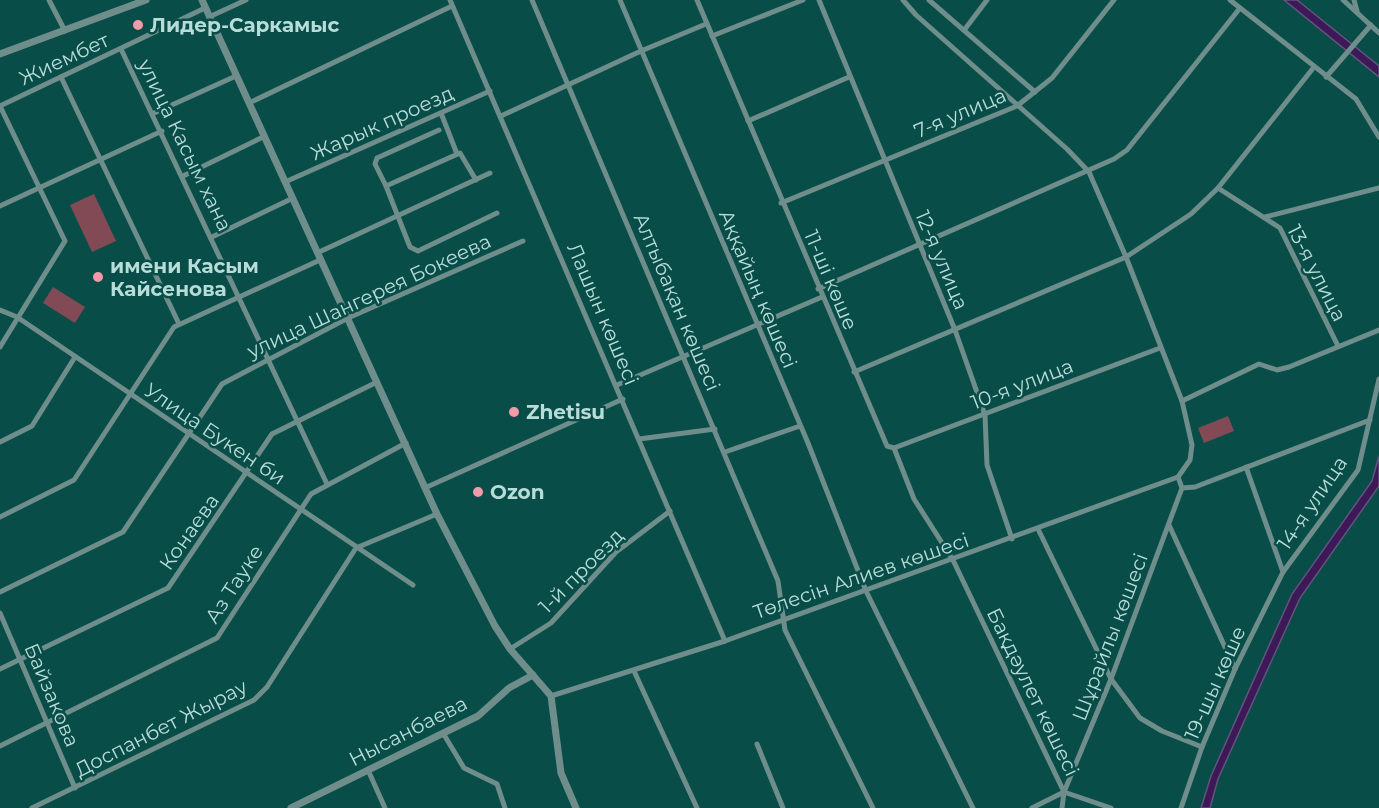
<svg xmlns="http://www.w3.org/2000/svg" width="1379" height="808" font-family="Montserrat,sans-serif">
<style>
.green{fill:#814a54}
.water{fill:#3e1957;stroke:#63547e;stroke-width:1.5}
.lines{fill:none;stroke-linecap:round;stroke-linejoin:round}
.minor{stroke:#6f8e8b;stroke-width:5}
.tertiary{stroke:#6f8e8b;stroke-width:7}
.poi-dot{fill:#f39aa9;stroke:#094d49;stroke-width:2}
.labels{text-anchor:middle;dominant-baseline:central;stroke-width:5;stroke-linejoin:round;paint-order:stroke}
.poi-label{font-size:20px;font-weight:bold;fill:#b8ddd9;stroke:#094d49;text-anchor:start}
.street-label{font-size:20px;fill:#b8ddd9;stroke:#094d49}
</style>
<rect width="100%" height="100%" fill="#094d49"/>
<g class="green">
<path d="M 94,194 L 116,241 L 92,252 L 70,205 Z"/>
<path d="M 53,287 L 85,307 L 75,323 L 43,303 Z"/>
<path d="M 1228,416 L 1234,431 L 1204,443 L 1198,428 Z"/>
</g>
<g class="water">
<path d="M 1284,0 L 1297,0 L 1379,66 L 1379,77 Z"/>
<path d="M 1379,456 L 1379,486 L 1300,598 L 1218,779 L 1210,808 L 1201,808 L 1211,776 L 1292,594 L 1372,481 Z"/>
</g>
<g class="lines">
<g class="minor">
<path d="M 49,0 L 65,31"/>
<path d="M 450,0 L 725,641"/>
<path d="M 532,0 L 778,581 L 785,630 L 873,808"/>
<path d="M 620,0 L 808,443 L 866,591 L 973,808"/>
<path d="M 697,0 L 887,446 L 894,448 L 914,499 L 953,560 L 1064,792 L 1111,808"/>
<path d="M 819,0 L 955,330 L 985,415 L 987,465 L 1012,539"/>
<path d="M 903,0 L 916,15 L 1067,149 L 1089,172 L 1126,257 L 1182,401 L 1192,445 L 1190,460 L 1178,477"/>
<path d="M 929,0 L 1035,92"/>
<path d="M 1230,0 L 1356,99 L 1379,137"/>
<path d="M 1343,0 L 1379,33"/>
<path d="M 1354,0 L 1357,11"/>
<path d="M 209,17 L 246,0"/>
<path d="M 965,29 L 987,0"/>
<path d="M 712,36 L 803,0"/>
<path d="M 121,49 L 327,484"/>
<path d="M 61,77 L 179,324"/>
<path d="M 1326,77 L 1371,25"/>
<path d="M 249,103 L 452,6"/>
<path d="M 0,106 L 65,241 L 0,347"/>
<path d="M 0,106 L 205,8"/>
<path d="M 154,113 L 236,76"/>
<path d="M 441,113 L 457,154"/>
<path d="M 501,116 L 641,51 L 706,24"/>
<path d="M 748,121 L 849,77"/>
<path d="M 183,176 L 263,137"/>
<path d="M 476,180 L 460,153 L 386,186 L 410,247 L 418,251 L 497,213"/>
<path d="M 285,182 L 490,91"/>
<path d="M 386,186 L 375,164 L 377,158 L 439,130"/>
<path d="M 1218,188 L 1280,228 L 1338,346"/>
<path d="M 781,203 L 1017,106 L 1052,78 L 1114,0"/>
<path d="M 0,206 L 162,131"/>
<path d="M 1265,217 L 1379,188"/>
<path d="M 212,237 L 291,199"/>
<path d="M 317,253 L 490,173"/>
<path d="M 818,289 L 1114,159 L 1127,150 L 1240,8"/>
<path d="M 0,310 L 17,317 L 413,585"/>
<path d="M 854,372 L 1126,257 L 1191,214 L 1218,188 L 1314,67"/>
<path d="M 617,385 L 822,297"/>
<path d="M 1182,401 L 1259,364 L 1277,370 L 1289,367 L 1379,330"/>
<path d="M 639,439 L 715,429"/>
<path d="M 0,442 L 32,426 L 75,357"/>
<path d="M 894,448 L 1160,348"/>
<path d="M 725,452 L 800,426"/>
<path d="M 1246,467 L 1283,572"/>
<path d="M 427,487 L 623,399"/>
<path d="M 1182,488 L 1195,487 L 1370,420"/>
<path d="M 0,517 L 74,480 L 174,327 L 320,260"/>
<path d="M 1169,525 L 1235,669"/>
<path d="M 1038,529 L 1111,679 L 1140,718 L 1162,731 L 1202,747"/>
<path d="M 0,592 L 123,532 L 222,384 L 348,318 L 523,241"/>
<path d="M 0,613 L 75,788"/>
<path d="M 510,649 L 551,623 L 616,552 L 670,511"/>
<path d="M 0,669 L 168,588 L 272,434 L 377,382"/>
<path d="M 634,671 L 697,808"/>
<path d="M 551,696 L 725,641 L 1178,477"/>
<path d="M 443,733 L 464,768 L 497,784 L 505,808"/>
<path d="M 757,744 L 783,808"/>
<path d="M 0,746 L 217,638 L 311,494 L 406,443"/>
<path d="M 368,770 L 385,808"/>
<path d="M 32,808 L 254,700 L 267,687 L 356,548 L 437,514"/>
<path d="M 1032,808 L 1064,792"/>
<path d="M 1062,808 L 1064,792 L 1111,679 L 1182,488 L 1178,477"/>
<path d="M 1181,808 L 1202,747 L 1235,669 L 1283,572 L 1358,470 L 1379,379"/>
</g>
<g class="tertiary">
<path d="M 202,0 L 437,514 L 495,626 L 510,649 L 551,696 L 561,773 L 576,808"/>
<path d="M 0,54 L 146,0"/>
<path d="M 291,808 L 478,716 L 509,688 L 533,675"/>
</g>
</g>
<g class="poi-dot">
<circle cx="138" cy="25" r="6"/>
<circle cx="98" cy="277" r="6"/>
<circle cx="514" cy="412" r="6"/>
<circle cx="478" cy="492" r="6"/>
</g>
<g class="labels">
<g class="poi-label">
<text x="150" y="25">Лидер-Саркамыс</text>
<text x="110" y="266">имени Касым<tspan x="110" dy="23">Кайсенова</tspan></text>
<text x="526" y="412">Zhetisu</text>
<text x="490" y="492">Ozon</text>
</g>
<g class="street-label">
<text transform="translate(64 59) rotate(-25)">Жиембет</text>
<text transform="translate(960 113) rotate(-23)">7-я улица</text>
<text transform="translate(382 123) rotate(-24)">Жарык проезд</text>
<text transform="translate(185 145) rotate(64)">улица Касым хана</text>
<text transform="translate(942 260) rotate(67)">12-я улица</text>
<text transform="translate(1317 273) rotate(63)">13-я улица</text>
<text transform="translate(831 280) rotate(67)">11-ші көше</text>
<text transform="translate(758 289) rotate(67)">Аққайың көшесі</text>
<text transform="translate(369 296) rotate(-25)">улица Шангерея Бокеева</text>
<text transform="translate(677 302) rotate(67)">Алтыбақан көшесі</text>
<text transform="translate(603 314) rotate(67)">Лашын көшесі</text>
<text transform="translate(1022 384) rotate(-21)">10-я улица</text>
<text transform="translate(215 434) rotate(34)">Улица Букен би</text>
<text transform="translate(1312 503) rotate(-56)">14-я улица</text>
<text transform="translate(189 532) rotate(-55)">Конаева</text>
<text transform="translate(581 571) rotate(-45)">1-й проезд</text>
<text transform="translate(861 576) rotate(-19)">Төлесін Алиев көшесі</text>
<text transform="translate(234 584) rotate(-57)">Аз Тауке</text>
<text transform="translate(1110 637) rotate(-69)">Шұрайлы көшесі</text>
<text transform="translate(1215 683) rotate(-66)">19-шы көше</text>
<text transform="translate(1033 692) rotate(64)">Бақдәулет көшесi</text>
<text transform="translate(52 695) rotate(67)">Байзакова</text>
<text transform="translate(161 728) rotate(-27)">Доспанбет Жырау</text>
<text transform="translate(408 731) rotate(-27)">Нысанбаева</text>
</g>
</g>
</svg>
